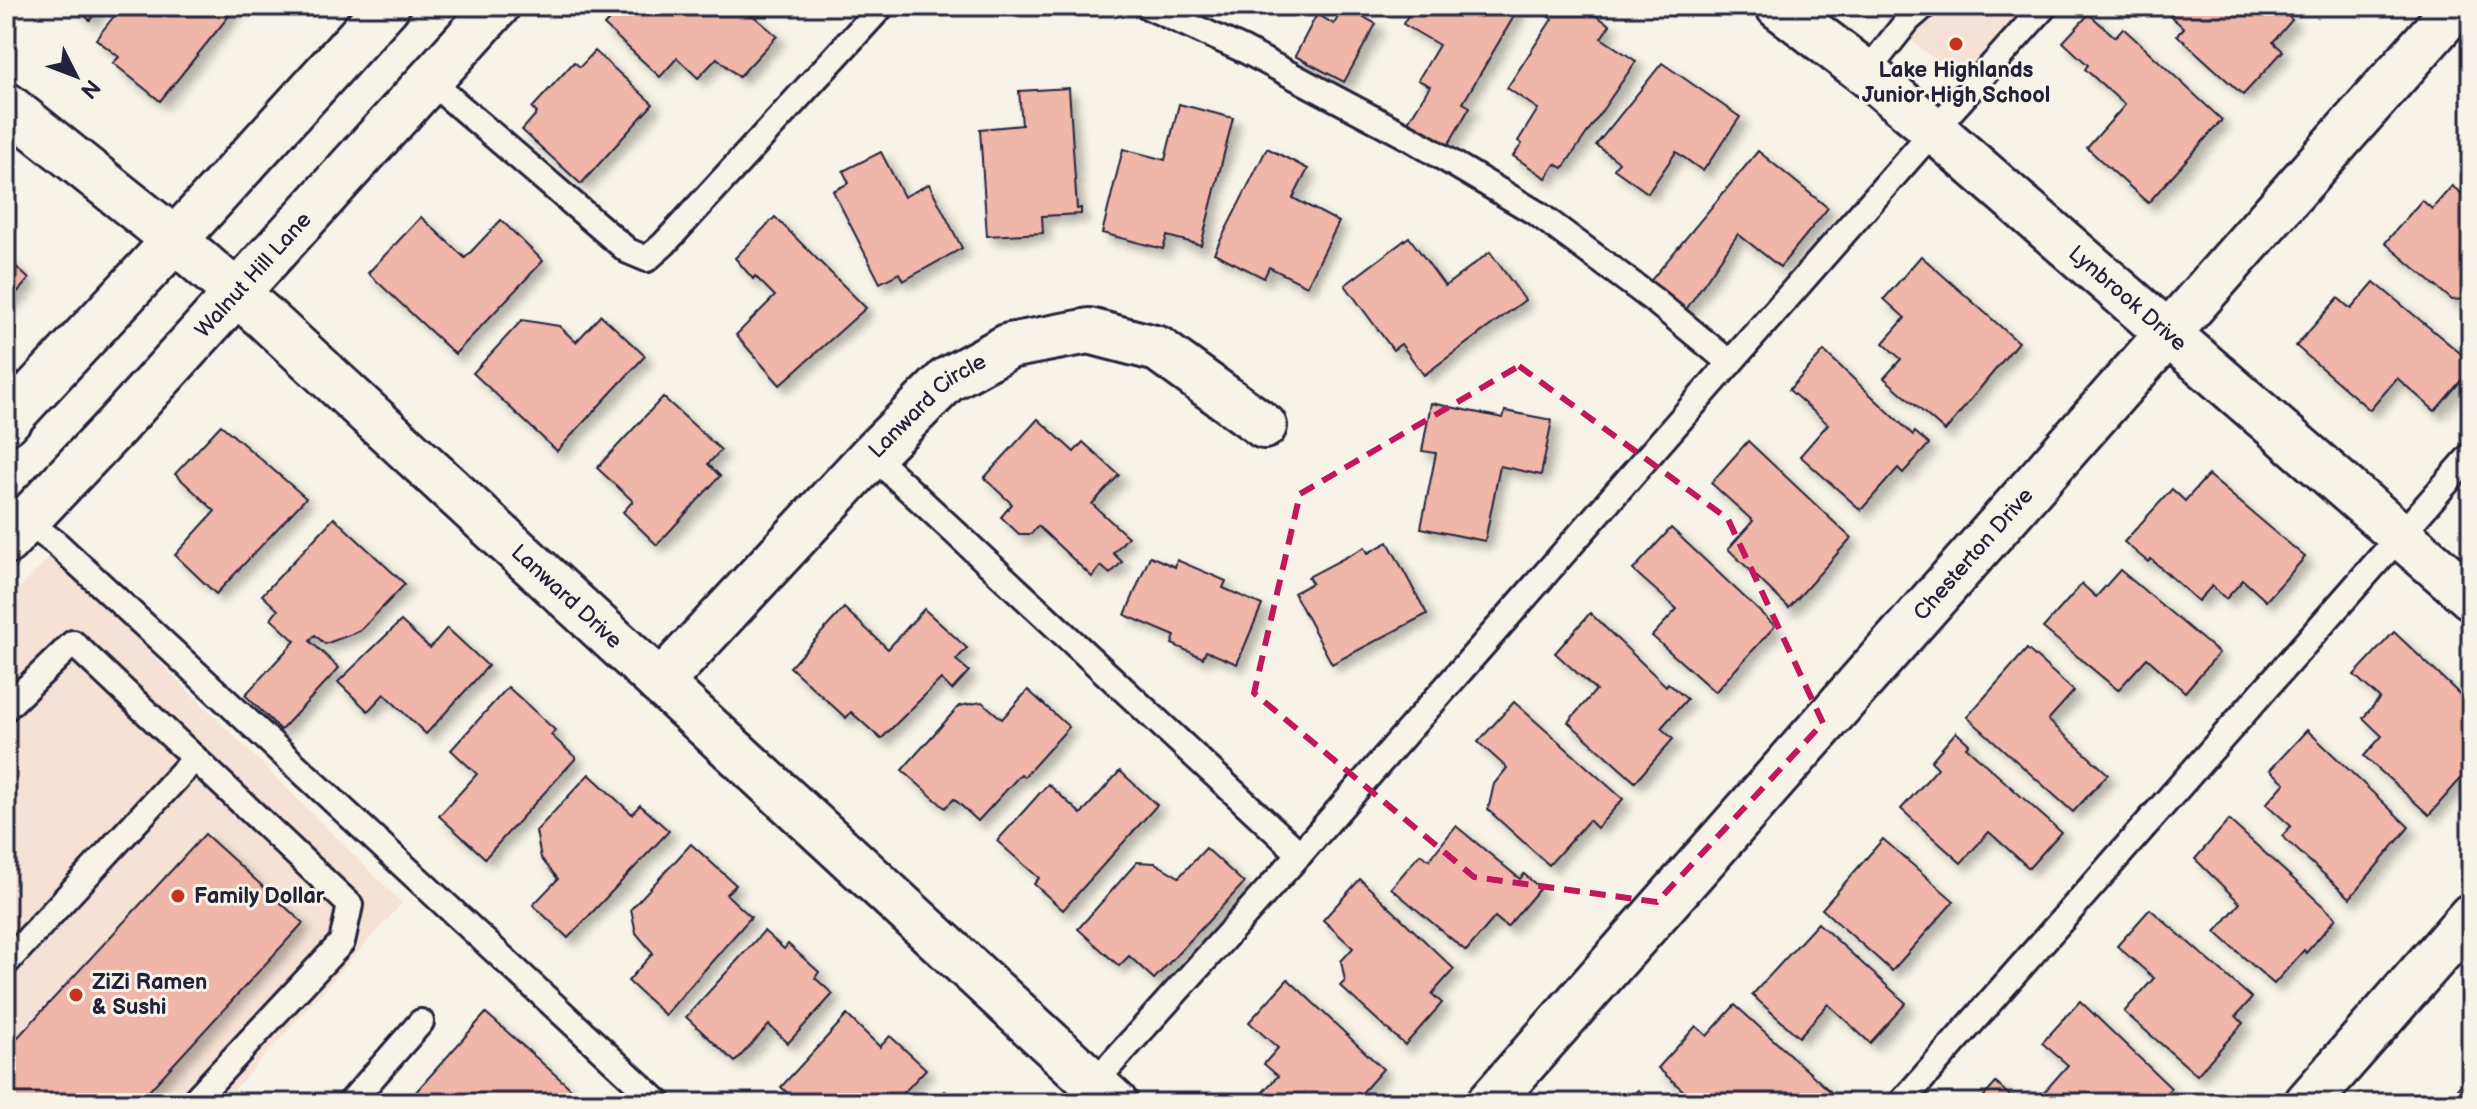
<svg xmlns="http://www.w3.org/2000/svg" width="2477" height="1109" font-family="'Balsamiq Sans',sans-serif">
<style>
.built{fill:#f5e1d5}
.building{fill:#f0b6aa;stroke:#22223b;stroke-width:2;filter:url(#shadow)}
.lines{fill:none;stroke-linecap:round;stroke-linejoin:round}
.service-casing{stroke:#22223b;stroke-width:30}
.minor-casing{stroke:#22223b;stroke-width:50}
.secondary-casing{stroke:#22223b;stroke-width:50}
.service{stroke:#f7f3e8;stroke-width:24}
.minor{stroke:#f7f3e8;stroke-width:44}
.secondary{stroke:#f7f3e8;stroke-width:44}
.marked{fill:none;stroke:#c2185b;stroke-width:6;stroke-dasharray:16 10;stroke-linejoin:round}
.poi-dot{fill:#c8321e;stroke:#f7f3e8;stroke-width:3}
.labels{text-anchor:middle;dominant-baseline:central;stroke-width:6;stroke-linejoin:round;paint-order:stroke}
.poi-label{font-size:22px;font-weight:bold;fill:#22223b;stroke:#f7f3e8;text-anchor:start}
.street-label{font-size:22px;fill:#22223b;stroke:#f7f3e8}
</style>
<defs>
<filter id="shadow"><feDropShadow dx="7" dy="7" stdDeviation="4" flood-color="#0004"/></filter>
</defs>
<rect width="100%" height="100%" fill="#f7f3e8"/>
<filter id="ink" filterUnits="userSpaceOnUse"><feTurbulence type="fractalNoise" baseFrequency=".0125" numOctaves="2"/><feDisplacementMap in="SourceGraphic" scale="16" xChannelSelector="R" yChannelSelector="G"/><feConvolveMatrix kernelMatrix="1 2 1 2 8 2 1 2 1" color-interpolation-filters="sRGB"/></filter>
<g filter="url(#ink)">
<g class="built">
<path d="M 1870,6 L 2029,6 L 1962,82 Z"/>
<path d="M 52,555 L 402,903 L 222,1103 L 6,1103 L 6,602 Z"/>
</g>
<g class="building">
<path d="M 73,6 L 101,6 L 90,20 Z"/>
<path d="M 122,6 L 237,6 L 160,101 L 113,63 L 119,57 L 96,39 Z"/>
<path d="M 622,6 L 742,6 L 777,36 L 739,77 L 717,58 L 698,78 L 677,58 L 660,77 L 604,25 Z"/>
<path d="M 1344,6 L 1376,24 L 1344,82 L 1295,56 L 1317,14 L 1334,24 Z"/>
<path d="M 1413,6 L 1520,6 L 1463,103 L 1470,107 L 1448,145 L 1408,122 L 1430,86 L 1418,80 L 1439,45 L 1403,24 Z"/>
<path d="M 1552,6 L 1581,6 L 1610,25 L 1601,38 L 1636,61 L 1563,168 L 1555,164 L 1546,178 L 1513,156 L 1522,144 L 1518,141 L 1538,109 L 1507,88 L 1552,19 L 1546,15 Z"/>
<path d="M 2180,6 L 2278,6 L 2292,20 L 2273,42 L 2283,51 L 2243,95 L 2177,35 L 2184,28 L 2170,16 Z"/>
<path d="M 2089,14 L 2115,37 L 2123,28 L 2222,120 L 2148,203 L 2087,148 L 2125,105 L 2085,69 L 2088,65 L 2063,42 Z"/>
<path d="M 595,51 L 653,104 L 581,184 L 522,130 L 537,113 L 532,108 L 574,62 L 580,67 Z"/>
<path d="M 1662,63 L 1740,117 L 1703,171 L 1676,152 L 1648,193 L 1614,169 L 1619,162 L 1596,145 Z"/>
<path d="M 1069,88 L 1077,209 L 1081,208 L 1081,214 L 1042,216 L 1043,233 L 987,236 L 980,129 L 1022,125 L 1019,91 Z"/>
<path d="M 1179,104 L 1233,118 L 1201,245 L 1167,236 L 1163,249 L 1102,233 L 1123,149 L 1165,160 Z"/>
<path d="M 1267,148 L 1308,169 L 1293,198 L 1339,222 L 1307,286 L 1269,267 L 1264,278 L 1214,253 Z"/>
<path d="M 1758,151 L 1828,208 L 1780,267 L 1738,234 L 1683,314 L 1647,285 Z"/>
<path d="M 881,152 L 904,197 L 929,184 L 962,248 L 903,281 L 899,273 L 880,283 L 833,191 L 849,183 L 843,171 Z"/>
<path d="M 2452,186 L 2471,201 L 2471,296 L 2467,299 L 2452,300 L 2385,243 L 2422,200 L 2432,209 Z"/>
<path d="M 421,217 L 465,258 L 501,220 L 543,261 L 455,354 L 368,273 Z"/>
<path d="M 775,217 L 866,308 L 780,385 L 736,335 L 775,296 L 755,276 L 753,279 L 735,258 Z"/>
<path d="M 1409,237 L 1445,286 L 1490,252 L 1525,300 L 1424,375 L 1401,344 L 1393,350 L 1345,285 Z"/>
<path d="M 1921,256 L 2018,342 L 1945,431 L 1884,378 L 1901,359 L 1883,343 L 1905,318 L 1884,299 Z"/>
<path d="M 6,257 L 29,279 L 6,305 Z"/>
<path d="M 2374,282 L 2471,362 L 2471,369 L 2435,411 L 2397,378 L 2370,410 L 2296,346 L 2338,298 L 2351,309 Z"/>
<path d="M 601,315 L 645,356 L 557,451 L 473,373 L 522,320 L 559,326 L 576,342 Z"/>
<path d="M 1824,351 L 1913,435 L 1915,432 L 1929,444 L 1903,473 L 1898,468 L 1861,510 L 1800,456 L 1828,424 L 1789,390 Z"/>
<path d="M 663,397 L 721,450 L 708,464 L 720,476 L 657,545 L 623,512 L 633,501 L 597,468 Z"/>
<path d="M 1431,403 L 1503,418 L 1505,411 L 1552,420 L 1541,475 L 1500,466 L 1485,541 L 1421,528 L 1436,453 L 1422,451 Z"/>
<path d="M 1038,419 L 1074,452 L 1083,442 L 1119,475 L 1092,504 L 1128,537 L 1113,553 L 1122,562 L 1110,574 L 1101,566 L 1092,577 L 1038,526 L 1031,534 L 1019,534 L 1001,517 L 1012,504 L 984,478 Z"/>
<path d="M 221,425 L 306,498 L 216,594 L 175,555 L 215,511 L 175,474 Z"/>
<path d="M 1748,441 L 1851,538 L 1789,608 L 1728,549 L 1753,521 L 1711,483 Z"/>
<path d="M 2208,475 L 2305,557 L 2266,601 L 2243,580 L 2226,599 L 2212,586 L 2198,601 L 2151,559 L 2148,562 L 2124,542 L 2172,489 L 2185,501 Z"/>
<path d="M 334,518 L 405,584 L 360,631 L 325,644 L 315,635 L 310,641 L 339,668 L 281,730 L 245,695 L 295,641 L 271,619 L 278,610 L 262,595 Z"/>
<path d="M 1671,528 L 1775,626 L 1715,692 L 1652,636 L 1677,609 L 1633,570 Z"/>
<path d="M 1388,542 L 1427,614 L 1332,664 L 1294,593 L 1312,583 L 1308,577 L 1365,547 L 1368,553 Z"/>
<path d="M 1150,556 L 1175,567 L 1177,560 L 1226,581 L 1223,588 L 1262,605 L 1237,664 L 1206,651 L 1203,658 L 1172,644 L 1175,636 L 1125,615 Z"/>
<path d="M 2120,570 L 2219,653 L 2185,692 L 2147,658 L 2118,690 L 2043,628 L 2082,584 L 2096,597 Z"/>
<path d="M 844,608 L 888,649 L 924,609 L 967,648 L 956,660 L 969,671 L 952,690 L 941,679 L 881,739 L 851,712 L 846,718 L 790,667 Z"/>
<path d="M 1590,613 L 1666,686 L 1668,683 L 1687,699 L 1661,728 L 1673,739 L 1635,782 L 1568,722 L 1596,690 L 1555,653 Z"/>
<path d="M 401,621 L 430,648 L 447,628 L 488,666 L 426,734 L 384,694 L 368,711 L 338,682 Z"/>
<path d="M 2394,632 L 2471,705 L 2471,767 L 2429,815 L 2364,756 L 2382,736 L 2363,718 L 2380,698 L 2354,675 Z"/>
<path d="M 2027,649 L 2074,691 L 2048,720 L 2108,774 L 2073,812 L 1967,717 Z"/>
<path d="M 508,687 L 555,730 L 551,735 L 576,758 L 485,858 L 439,816 L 477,774 L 451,750 Z"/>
<path d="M 1028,690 L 1069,727 L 1024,777 L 1021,774 L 978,821 L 954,799 L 945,808 L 902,770 L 959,706 L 982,702 L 1002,719 Z"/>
<path d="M 1514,702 L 1623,799 L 1597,828 L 1589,820 L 1549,865 L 1488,810 L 1494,784 L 1507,768 L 1478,742 Z"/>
<path d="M 2307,730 L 2409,827 L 2350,898 L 2282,836 L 2291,826 L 2266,804 L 2285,783 L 2270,770 Z"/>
<path d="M 1956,732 L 1969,744 L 1966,747 L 2061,832 L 2029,868 L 1989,832 L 1961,863 L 1901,809 L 1938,768 L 1931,761 Z"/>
<path d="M 1120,771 L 1157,805 L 1063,910 L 1034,884 L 1039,878 L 997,841 L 1048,784 L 1081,814 Z"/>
<path d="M 589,774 L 632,814 L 640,805 L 669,831 L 568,938 L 533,905 L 558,879 L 541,858 L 536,831 Z"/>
<path d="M 2229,820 L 2336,918 L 2306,953 L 2304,950 L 2274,984 L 2215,932 L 2240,903 L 2195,859 Z"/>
<path d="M 1456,826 L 1520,879 L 1524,874 L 1540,888 L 1507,927 L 1495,917 L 1466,951 L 1391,888 L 1420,854 L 1429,860 Z"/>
<path d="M 205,834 L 303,923 L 138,1103 L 6,1103 L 6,1050 Z"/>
<path d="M 1883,839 L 1954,901 L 1892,971 L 1822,909 Z"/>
<path d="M 691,844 L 736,885 L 726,894 L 751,917 L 665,1015 L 628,981 L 653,953 L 636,933 L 631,909 Z"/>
<path d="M 1206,848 L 1244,883 L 1154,979 L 1129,956 L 1119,966 L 1078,929 L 1137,862 L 1155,863 L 1179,877 Z"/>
<path d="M 1360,879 L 1454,969 L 1432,994 L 1442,1003 L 1405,1045 L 1340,986 L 1345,981 L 1341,961 L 1353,948 L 1323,920 Z"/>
<path d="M 2150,909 L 2252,998 L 2236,1016 L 2243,1023 L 2197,1075 L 2124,1012 L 2154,978 L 2117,946 Z"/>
<path d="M 1818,923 L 1906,1003 L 1870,1043 L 1828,1004 L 1799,1037 L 1752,995 Z"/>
<path d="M 764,931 L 784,949 L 788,944 L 819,972 L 815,978 L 833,994 L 788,1043 L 769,1025 L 735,1062 L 686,1017 Z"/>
<path d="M 1288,979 L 1383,1069 L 1353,1103 L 1269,1103 L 1260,1095 L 1278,1076 L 1264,1064 L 1278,1048 L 1249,1022 Z"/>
<path d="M 2080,1001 L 2171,1088 L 2157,1103 L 2055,1103 L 2044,1092 L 2068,1065 L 2042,1043 Z"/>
<path d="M 1735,1005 L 1831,1092 L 1821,1103 L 1697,1103 L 1658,1068 L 1696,1026 L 1707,1036 Z"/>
<path d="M 486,1013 L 587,1103 L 406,1103 Z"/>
<path d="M 847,1015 L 880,1047 L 890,1036 L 926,1069 L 894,1103 L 826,1103 L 824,1100 L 821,1103 L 798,1103 L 781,1087 Z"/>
<path d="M 2471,1073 L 2471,1103 L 2445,1103 Z"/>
<path d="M 1996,1083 L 2018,1103 L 1978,1103 Z"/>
<path d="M 1638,1090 L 1653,1103 L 1626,1103 Z"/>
<path d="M 945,1091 L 954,1099 L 960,1093 L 970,1103 L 935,1103 Z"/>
</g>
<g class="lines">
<g class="service-casing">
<g id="service">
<path d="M 1147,6 L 1244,50 L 1410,138 L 1538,214 L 1655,301 L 1730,363"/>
<path d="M 1866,73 L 1908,20 L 1924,6"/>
<path d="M 430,81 L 628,251 L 647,259 L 664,244 L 882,6"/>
<path d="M 872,455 L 1300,854 L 1094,1083"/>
<path d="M 26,521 L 57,544 L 659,1103"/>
<path d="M 6,708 L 73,643 L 350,905 L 342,942 L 192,1103"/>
<path d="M 1300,854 L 1934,130 L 2045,6"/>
<path d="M 6,963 L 195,758"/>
<path d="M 350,1103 L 421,1022"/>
<path d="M 1901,1103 L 2471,455"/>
</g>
</g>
<g class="minor-casing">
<g id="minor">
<path id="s1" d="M 1778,6 L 1866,73 L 1934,130 L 2471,597"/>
<path id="s2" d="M 6,105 L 175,240 L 264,317 L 1115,1103"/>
<path id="s3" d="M 660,683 L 872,455 L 947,380 L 1009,346 L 1089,331 L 1158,349 L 1264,426"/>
<path id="s4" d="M 1489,1103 L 2457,6"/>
<path d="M 2307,1103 L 2471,916"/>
</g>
</g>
<g class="secondary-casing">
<g id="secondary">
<path d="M 6,422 L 175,240 L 387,6"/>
<path id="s5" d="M 6,542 L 117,425 L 497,6"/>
</g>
</g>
<use href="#service" class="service"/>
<use href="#minor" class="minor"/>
<use href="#secondary" class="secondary"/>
</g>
</g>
<path class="marked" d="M 1519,366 L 1728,519 L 1823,723 L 1657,902 L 1474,877 L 1254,693 L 1300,494 Z"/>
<g class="poi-dot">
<circle cx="1956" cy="44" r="8"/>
<circle cx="178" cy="896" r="8"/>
<circle cx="76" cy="995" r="8"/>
</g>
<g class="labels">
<g class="poi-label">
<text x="1956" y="70" text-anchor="middle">Lake Highlands<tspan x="1956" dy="25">Junior High School</tspan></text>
<text x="194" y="896">Family Dollar</text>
<text x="92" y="982">ZiZi Ramen<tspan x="92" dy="25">&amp; Sushi</tspan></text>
</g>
<g class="street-label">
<text stroke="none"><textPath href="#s5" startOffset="364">Walnut Hill Lane</textPath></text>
<text stroke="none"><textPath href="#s1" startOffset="456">Lynbrook Drive</textPath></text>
<text stroke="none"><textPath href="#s3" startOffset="386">Lanward Circle</textPath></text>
<text stroke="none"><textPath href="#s4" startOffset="732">Chesterton Drive</textPath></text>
<text stroke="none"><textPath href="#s2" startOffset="746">Lanward Drive</textPath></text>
</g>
</g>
<rect width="2477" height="1109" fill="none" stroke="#f7f3e8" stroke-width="32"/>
<rect x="16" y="16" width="2445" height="1077" fill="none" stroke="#22223b" stroke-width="3" filter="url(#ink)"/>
<g transform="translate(76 76) rotate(132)" stroke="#f7f3e8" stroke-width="6" paint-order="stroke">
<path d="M0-6L14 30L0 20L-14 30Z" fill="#22223b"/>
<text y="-12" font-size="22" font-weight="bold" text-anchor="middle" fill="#22223b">N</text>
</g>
</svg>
